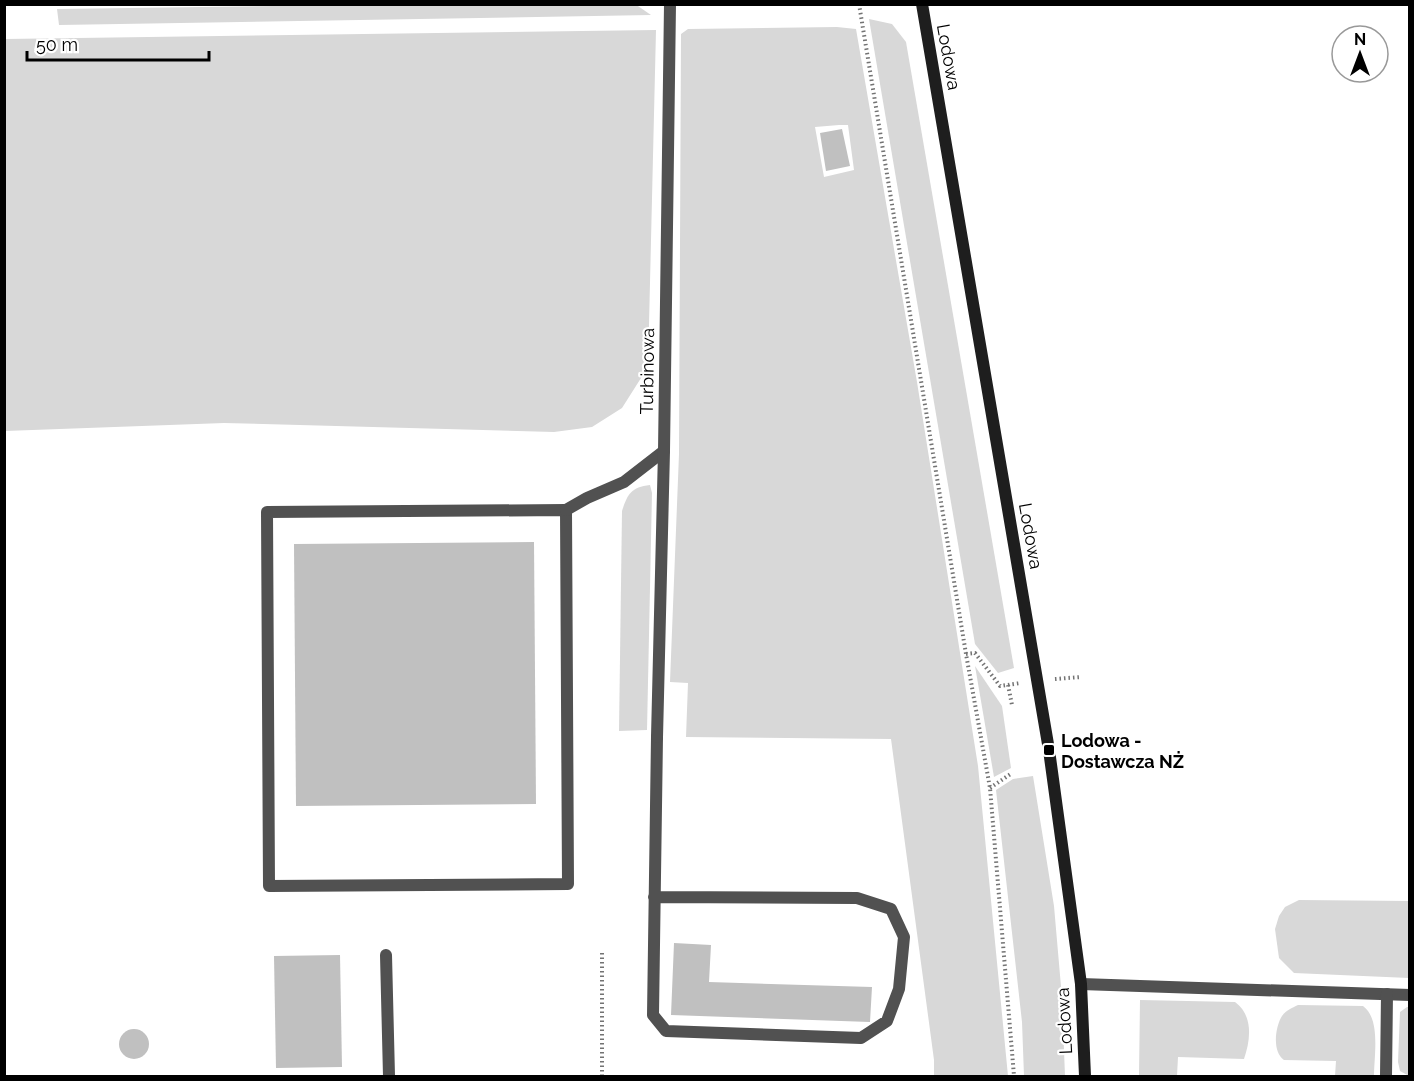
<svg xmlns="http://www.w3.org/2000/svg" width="1414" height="1081" font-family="Raleway,sans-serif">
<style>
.green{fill:#d8d8d8;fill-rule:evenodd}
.building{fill:#c0c0c0}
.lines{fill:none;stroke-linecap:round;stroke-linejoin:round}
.path{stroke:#737373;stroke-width:4;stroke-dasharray:1.5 3;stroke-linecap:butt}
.lane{stroke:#515151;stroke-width:12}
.street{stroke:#515151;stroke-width:12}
.secondary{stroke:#1e1e1e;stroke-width:12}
.poi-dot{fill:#000;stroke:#fff;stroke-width:2}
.labels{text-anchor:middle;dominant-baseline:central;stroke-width:4.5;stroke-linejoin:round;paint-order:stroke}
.street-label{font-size:18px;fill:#000;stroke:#fff}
.poi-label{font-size:18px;font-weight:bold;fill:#000;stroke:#fff;text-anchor:start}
</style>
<rect width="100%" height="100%" fill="#fff"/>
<g class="green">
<path d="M 635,4 L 651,15 L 59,25 L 57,9 L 350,5 Z"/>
<path d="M 869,19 L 892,24 L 906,42 L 1014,668 L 998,673 L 975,644 Z"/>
<path d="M 837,27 L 856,29 L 917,382 L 978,766 L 1008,1076 L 934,1076 L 934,1060 L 891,739 L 686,737 L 688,683 L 670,682 L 679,454 L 681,34 L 688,29 ZM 839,125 L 848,125 L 854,170 L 824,177 L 815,127 Z"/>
<path d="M 656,30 L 648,367 L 622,408 L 592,427 L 554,432 L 224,423 L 5,431 L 5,39 Z"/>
<path d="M 650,485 L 652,493 L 647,730 L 619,731 L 622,511 C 627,495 631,487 650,485 Z"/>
<path d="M 975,666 L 1002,706 L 1011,768 L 994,777 Z"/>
<path d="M 1033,776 L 1054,906 L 1062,998 L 1065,1076 L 1024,1076 L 1022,1022 L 996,790 L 1013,779 Z"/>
<path d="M 1299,900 L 1409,901 L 1409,978 L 1294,973 L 1279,958 L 1275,929 L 1279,916 L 1285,907 Z"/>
<path d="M 1140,1000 L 1235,1002 C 1253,1015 1251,1039 1244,1059 L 1178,1057 L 1177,1076 L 1139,1076 Z"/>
<path d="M 1298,1005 L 1363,1006 C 1381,1019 1374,1056 1374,1076 L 1335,1076 L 1336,1061 L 1284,1060 C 1272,1052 1275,1027 1282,1016 C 1286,1010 1292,1008 1298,1005 Z"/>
<path d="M 1407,1007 L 1410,1007 L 1409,1076 L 1400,1071 L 1398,1062 L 1400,1012 Z"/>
</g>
<g class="building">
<path d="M 842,129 L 850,166 L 826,171 L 820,133 Z"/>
<path d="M 534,542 L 536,804 L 296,806 L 294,544 Z"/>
<path d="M 674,943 L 711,945 L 709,982 L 872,987 L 870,1022 L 671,1015 Z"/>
<path d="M 340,955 L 342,1067 L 276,1068 L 274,956 Z"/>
<circle cx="134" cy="1044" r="15"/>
</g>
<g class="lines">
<g class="path">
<path d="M 859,4 L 966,654 L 990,788 L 1014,1076"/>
<path d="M 966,654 L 975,653 L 1000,686 L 1021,683"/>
<path d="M 1055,679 L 1081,677"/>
<path d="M 1008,685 L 1012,705"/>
<path d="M 990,788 L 1012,773"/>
<path d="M 602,953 L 602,1076"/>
</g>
<g class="lane">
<path d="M 566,510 L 568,884 L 269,886 L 267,512 Z"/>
<path d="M 566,510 L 587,498 L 624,482 L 664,451"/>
<path d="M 654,897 L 857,898 L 891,909 L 904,937 L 899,989 L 887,1021 L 861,1038 L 666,1031 L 653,1015 L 657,737"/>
<path d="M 386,955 L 389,1076"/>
<path d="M 1081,984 L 1410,995"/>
<path d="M 1386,1076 L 1387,994"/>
</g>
<path class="street" d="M 657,737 L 664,451 L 670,4"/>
<path class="secondary" d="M 922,4 L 1049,750 L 1081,984 L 1085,1076"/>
</g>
<rect class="poi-dot" x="1043" y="744" width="12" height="12" rx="3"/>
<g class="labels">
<g class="street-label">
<text transform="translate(949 57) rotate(80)">Lodowa</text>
<text transform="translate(647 371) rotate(-89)">Turbinowa</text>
<text transform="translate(1031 536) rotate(80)">Lodowa</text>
<text transform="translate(1064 1021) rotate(-93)">Lodowa</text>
</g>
<g class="poi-label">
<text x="1061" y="740">Lodowa -<tspan x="1061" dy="21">Dostawcza NŻ</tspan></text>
</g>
</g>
<rect width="1414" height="1081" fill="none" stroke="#000000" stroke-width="12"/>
<g transform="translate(1360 54)"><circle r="28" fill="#ffffff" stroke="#999999" stroke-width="1.5"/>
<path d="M0-4.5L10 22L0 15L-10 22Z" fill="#000000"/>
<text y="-9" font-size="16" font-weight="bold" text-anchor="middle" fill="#000000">N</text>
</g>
<path d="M27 51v9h182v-9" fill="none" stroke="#000000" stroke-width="3"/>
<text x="36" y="51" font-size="18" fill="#000000" stroke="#ffffff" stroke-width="4.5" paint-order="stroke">50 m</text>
</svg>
